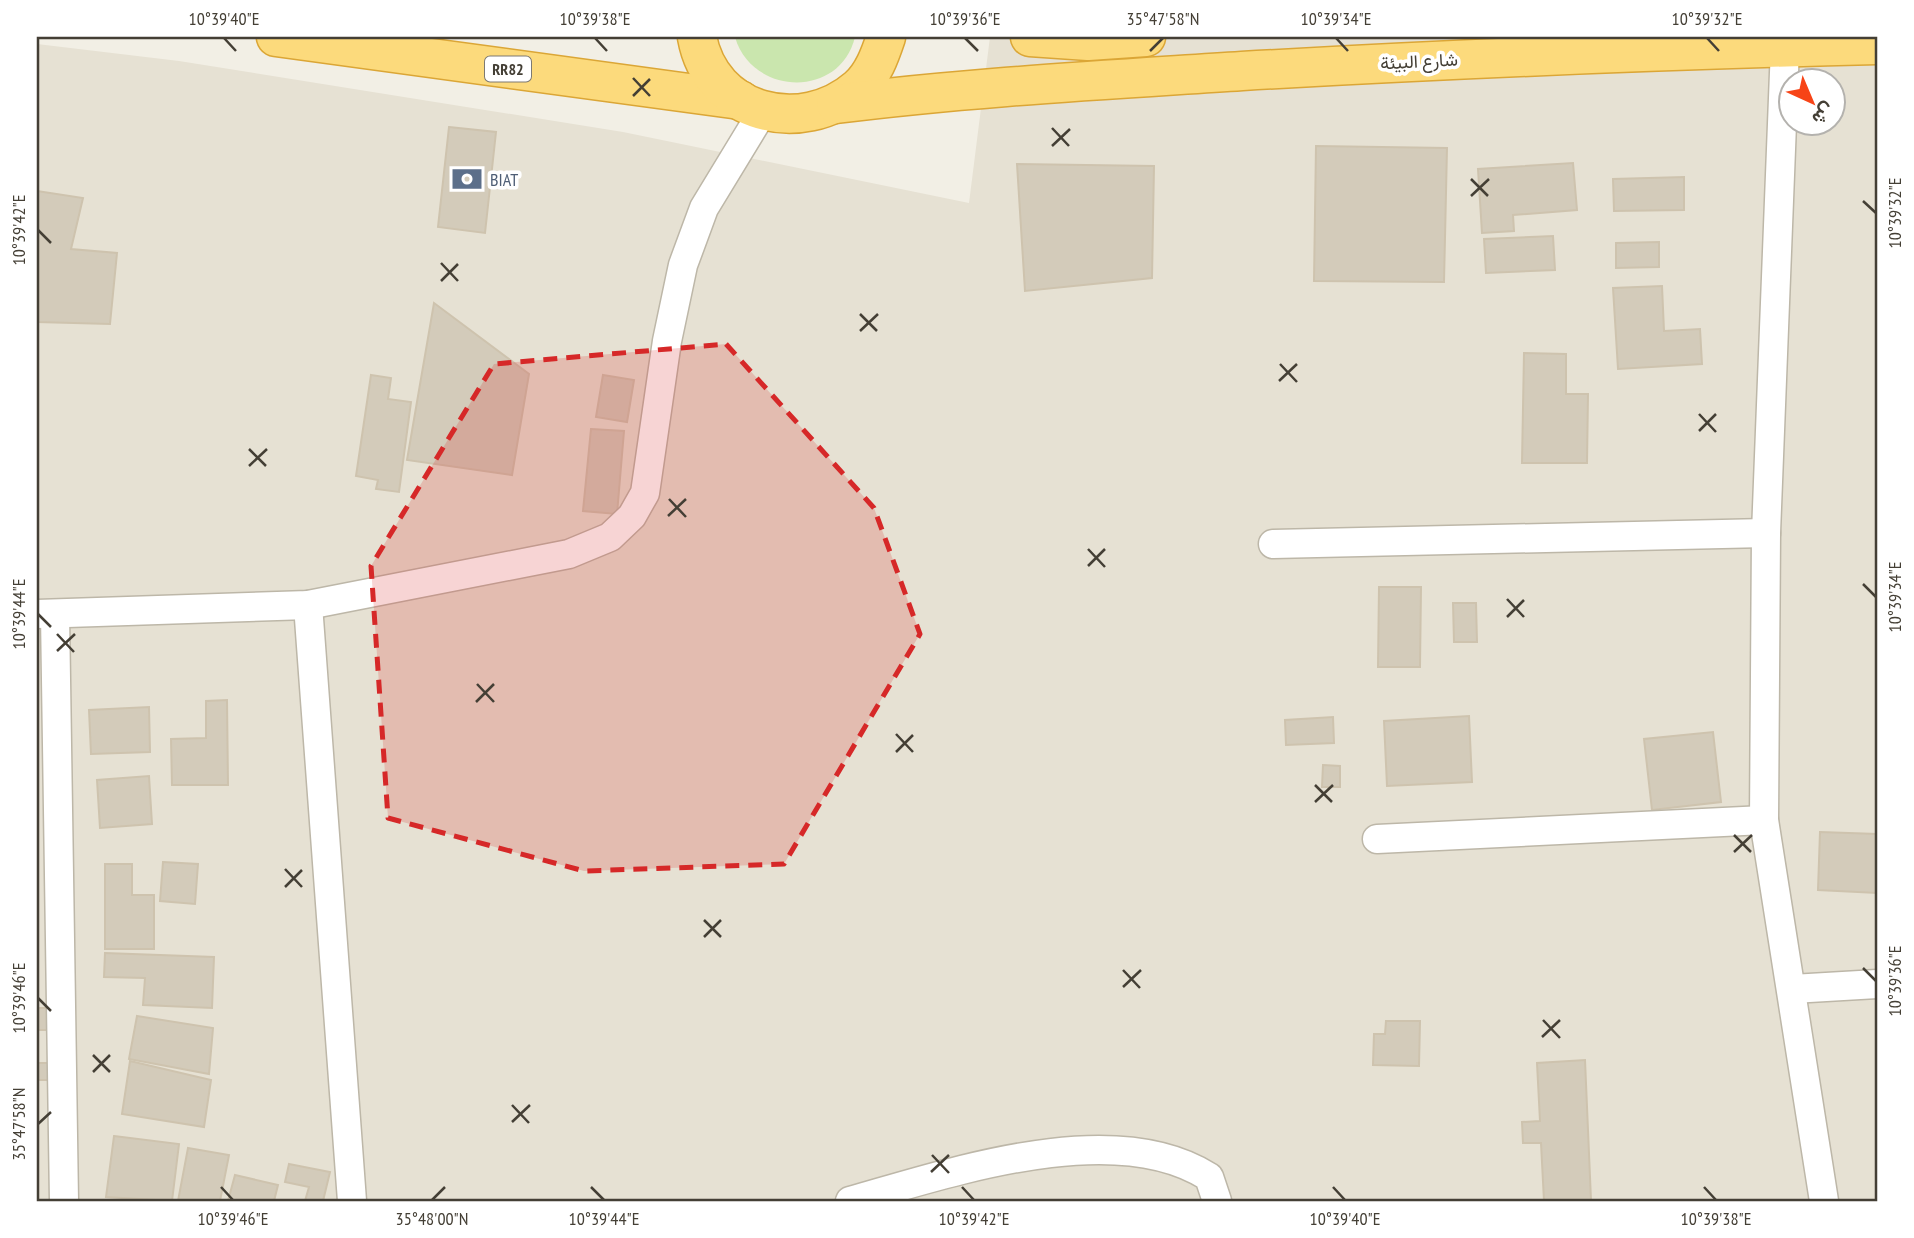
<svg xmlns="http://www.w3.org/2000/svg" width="1914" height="1238" font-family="'PT Sans Narrow',Vazirmatn,sans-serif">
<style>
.residential{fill:#e6e1d3;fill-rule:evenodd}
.green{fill:#cae6ae}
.building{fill:#d3cbba;stroke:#cec3ae;stroke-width:2}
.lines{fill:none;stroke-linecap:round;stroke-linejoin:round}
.minor-casing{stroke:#bdb7a8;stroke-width:31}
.trunk-casing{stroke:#dba636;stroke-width:41}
.minor{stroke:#fff;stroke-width:28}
.trunk{stroke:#fcda7c;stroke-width:38}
.marked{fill:#d62828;fill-opacity:0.2;stroke:#d62828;stroke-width:5;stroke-dasharray:14 9;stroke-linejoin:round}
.ticks{fill:none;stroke:#443f35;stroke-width:2.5}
.labels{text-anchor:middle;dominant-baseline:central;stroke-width:7;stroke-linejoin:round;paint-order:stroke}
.shield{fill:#fff;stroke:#7c7972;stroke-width:2}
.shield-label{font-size:16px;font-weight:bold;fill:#443f35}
.street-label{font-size:18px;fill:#443f35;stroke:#fff}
.service-label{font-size:18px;fill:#4e5e75;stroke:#fff;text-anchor:start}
.neatline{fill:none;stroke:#443f35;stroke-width:2.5}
.ticks-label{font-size:18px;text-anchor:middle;fill:#443f35}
</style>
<rect width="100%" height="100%" fill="#f2efe5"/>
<path class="residential" d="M 990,37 L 1877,37 L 1877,1201 L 37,1201 L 37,44 L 179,61 L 623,132 L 969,203 ZM 1792,80 L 1834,80 L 1834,122 L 1792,122 Z"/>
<path class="green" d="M 735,37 L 855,37 C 840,99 752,96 735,37 Z"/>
<g class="building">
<path d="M 449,127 L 496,132 L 485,233 L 438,227 Z"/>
<path d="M 1316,146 L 1447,148 L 1444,282 L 1314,281 Z"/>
<path d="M 1573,163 L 1577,210 L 1513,215 L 1514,231 L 1482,233 L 1478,169 Z"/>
<path d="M 1017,164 L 1154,166 L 1152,278 L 1025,291 Z"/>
<path d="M 1684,177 L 1684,210 L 1614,211 L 1613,179 Z"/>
<path d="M 37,191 L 83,198 L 71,249 L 117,253 L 110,324 L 37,322 Z"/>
<path d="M 1553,236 L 1555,270 L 1486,273 L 1484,239 Z"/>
<path d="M 1659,242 L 1659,267 L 1616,268 L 1616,243 Z"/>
<path d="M 1662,286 L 1664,331 L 1700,329 L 1702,364 L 1618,369 L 1613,288 Z"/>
<path d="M 434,303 L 529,374 L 512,475 L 407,460 Z"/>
<path d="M 1524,353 L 1566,354 L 1566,394 L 1588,394 L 1587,463 L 1522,463 Z"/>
<path d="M 371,375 L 391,378 L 388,399 L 411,402 L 399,492 L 376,489 L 378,480 L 356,476 Z"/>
<path d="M 603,375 L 634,380 L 627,422 L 596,417 Z"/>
<path d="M 591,429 L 624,431 L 617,514 L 583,511 Z"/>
<path d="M 1379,587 L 1421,587 L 1420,667 L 1378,667 Z"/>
<path d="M 1453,603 L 1476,603 L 1477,642 L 1454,642 Z"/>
<path d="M 227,700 L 228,785 L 172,785 L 171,739 L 206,738 L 206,701 Z"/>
<path d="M 149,707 L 150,752 L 91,754 L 89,710 Z"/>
<path d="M 1469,716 L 1472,782 L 1387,786 L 1384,721 Z"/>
<path d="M 1333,717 L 1334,743 L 1286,745 L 1285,720 Z"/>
<path d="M 1713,732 L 1721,802 L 1652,810 L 1644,739 Z"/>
<path d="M 1323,765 L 1340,766 L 1340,787 L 1322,787 Z"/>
<path d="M 149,776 L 152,824 L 100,828 L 97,780 Z"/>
<path d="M 1820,832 L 1877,834 L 1877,893 L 1818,890 Z"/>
<path d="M 163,862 L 198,864 L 195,904 L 160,901 Z"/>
<path d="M 105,864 L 132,864 L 132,895 L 154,895 L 154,949 L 105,949 Z"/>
<path d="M 105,953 L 214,957 L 212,1008 L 143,1005 L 145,978 L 104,977 Z"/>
<rect x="37" y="1008" width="16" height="22"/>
<path d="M 137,1016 L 213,1028 L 209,1074 L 129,1059 Z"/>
<path d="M 1386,1021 L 1420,1021 L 1419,1066 L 1373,1065 L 1374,1034 L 1385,1034 Z"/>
<path d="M 1585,1060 L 1591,1200 L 1544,1201 L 1541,1143 L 1523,1143 L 1522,1122 L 1540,1121 L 1537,1063 Z"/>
<path d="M 130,1061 L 211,1080 L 204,1127 L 122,1114 Z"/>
<rect x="37" y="1063" width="15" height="17"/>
<path d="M 114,1136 L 179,1144 L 172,1201 L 106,1197 Z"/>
<path d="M 188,1148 L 229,1155 L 220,1201 L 178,1201 Z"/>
<path d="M 289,1164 L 330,1172 L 323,1201 L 305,1201 L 309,1187 L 285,1182 Z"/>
<path d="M 235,1175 L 278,1185 L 274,1201 L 228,1201 Z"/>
</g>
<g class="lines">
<g class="minor-casing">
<g id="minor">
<path d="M 1785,47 L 1766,533 L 1764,820 L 1824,1201"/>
<path d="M 1273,544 L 1766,533"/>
<path d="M 308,605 L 352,1201"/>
<path d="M 37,614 L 308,605 L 569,554 L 610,537 L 632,516 L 645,493 L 667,341 L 683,265 L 704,208 L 763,111"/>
<path d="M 55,614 L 64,1201"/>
<path d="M 1377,839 L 1764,820"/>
<path d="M 1792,989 L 1877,984"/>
<path d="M 850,1201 C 950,1173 1114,1116 1209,1177 L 1217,1201"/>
</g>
</g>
<g class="trunk-casing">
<g id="trunk">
<path d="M 276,37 L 740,100"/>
<path d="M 697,37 C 711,114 801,137 858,88 C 873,75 880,55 886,37"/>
<path d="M 1030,37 L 1088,41 L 1146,37"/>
<path d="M 836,104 C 971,87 1106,80 1242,71 C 1454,59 1665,50 1877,45"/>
</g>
</g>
<use href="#minor" class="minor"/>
<use href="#trunk" class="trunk"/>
</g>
<path class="marked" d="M 726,344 L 874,508 L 920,634 L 784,864 L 584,871 L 388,818 L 371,566 L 494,364 Z"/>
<path class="ticks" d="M 224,38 L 236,51M 595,38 L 607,51M 965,38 L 978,51M 1336,38 L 1348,51M 1707,38 L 1719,51M 1150,51 L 1163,38M 633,78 L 650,96M 633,96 L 650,79M 1052,128 L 1069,146M 1052,146 L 1070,129M 1471,179 L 1488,196M 1471,196 L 1489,179M 1863,201 L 1876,213M 38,230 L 51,243M 441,263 L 458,281M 441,281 L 458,264M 860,314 L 877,331M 860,331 L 878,314M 1280,364 L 1297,382M 1279,381 L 1297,364M 1699,414 L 1716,432M 1699,431 L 1716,414M 249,449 L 266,466M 249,466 L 267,449M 669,499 L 686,517M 668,516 L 686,499M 1088,549 L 1105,567M 1088,566 L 1105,549M 1863,584 L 1876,597M 1507,599 L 1524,617M 38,614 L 51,627M 1507,617 L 1524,600M 57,634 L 74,652M 57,651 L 75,634M 477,684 L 494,702M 476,702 L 494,684M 896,734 L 913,752M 896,752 L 913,735M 1315,785 L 1332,802M 1315,802 L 1333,785M 1734,835 L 1751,852M 1734,852 L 1752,835M 285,869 L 302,887M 285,887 L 302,870M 704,920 L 721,937M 704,937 L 721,920M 1863,968 L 1876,981M 1123,970 L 1140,988M 1123,987 L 1141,970M 38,998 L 51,1011M 1543,1020 L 1560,1038M 1542,1037 L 1560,1020M 93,1055 L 110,1072M 93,1072 L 110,1055M 512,1105 L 529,1123M 512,1122 L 530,1105M 38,1124 L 51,1112M 932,1155 L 949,1173M 931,1172 L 949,1155M 221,1187 L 233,1200M 591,1187 L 604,1200M 962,1187 L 974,1200M 1333,1187 L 1345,1200M 1704,1187 L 1716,1200M 432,1200 L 445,1187"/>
<defs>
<g id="bank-bare" transform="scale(2.415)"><path d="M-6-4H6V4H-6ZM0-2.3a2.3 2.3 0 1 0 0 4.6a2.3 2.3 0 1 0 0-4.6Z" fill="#5c6f8a" stroke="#fff" stroke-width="2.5" paint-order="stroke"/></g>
</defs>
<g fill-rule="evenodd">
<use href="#bank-bare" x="467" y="179"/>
</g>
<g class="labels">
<rect class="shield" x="485" y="56.5" width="46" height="25" rx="5"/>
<g class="shield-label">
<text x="508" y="69">RR82</text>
</g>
<g class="street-label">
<text transform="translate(1419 61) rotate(-3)">شارع البيئة</text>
</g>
<g class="service-label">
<text x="490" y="179">BIAT</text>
</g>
</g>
<rect width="1914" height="1238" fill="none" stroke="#ffffff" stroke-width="77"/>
<g transform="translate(1812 102) rotate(136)"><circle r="33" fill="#ffffff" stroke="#b4b2ae" stroke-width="2"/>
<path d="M0-5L12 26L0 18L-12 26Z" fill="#f74417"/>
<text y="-10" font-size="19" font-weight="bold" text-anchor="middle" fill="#443f35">ش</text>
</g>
<rect x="38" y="38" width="1838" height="1162" class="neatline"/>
<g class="ticks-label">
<text x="224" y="25">10°39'40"E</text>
<text x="595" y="25">10°39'38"E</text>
<text x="965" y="25">10°39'36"E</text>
<text x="1163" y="25">35°47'58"N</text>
<text x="1336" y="25">10°39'34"E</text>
<text x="1707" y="25">10°39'32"E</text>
<text transform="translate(1895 213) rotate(-90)" y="6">10°39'32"E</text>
<text transform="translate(19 230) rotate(-90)" y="6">10°39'42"E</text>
<text transform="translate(1895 597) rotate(-90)" y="6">10°39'34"E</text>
<text transform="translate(19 614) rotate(-90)" y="6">10°39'44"E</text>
<text transform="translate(1895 981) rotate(-90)" y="6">10°39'36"E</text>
<text transform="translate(19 998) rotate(-90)" y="6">10°39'46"E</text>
<text transform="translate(19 1124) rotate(-90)" y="6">35°47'58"N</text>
<text x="233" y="1225">10°39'46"E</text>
<text x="432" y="1225">35°48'00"N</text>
<text x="604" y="1225">10°39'44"E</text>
<text x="974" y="1225">10°39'42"E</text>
<text x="1345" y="1225">10°39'40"E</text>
<text x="1716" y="1225">10°39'38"E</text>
</g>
</svg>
